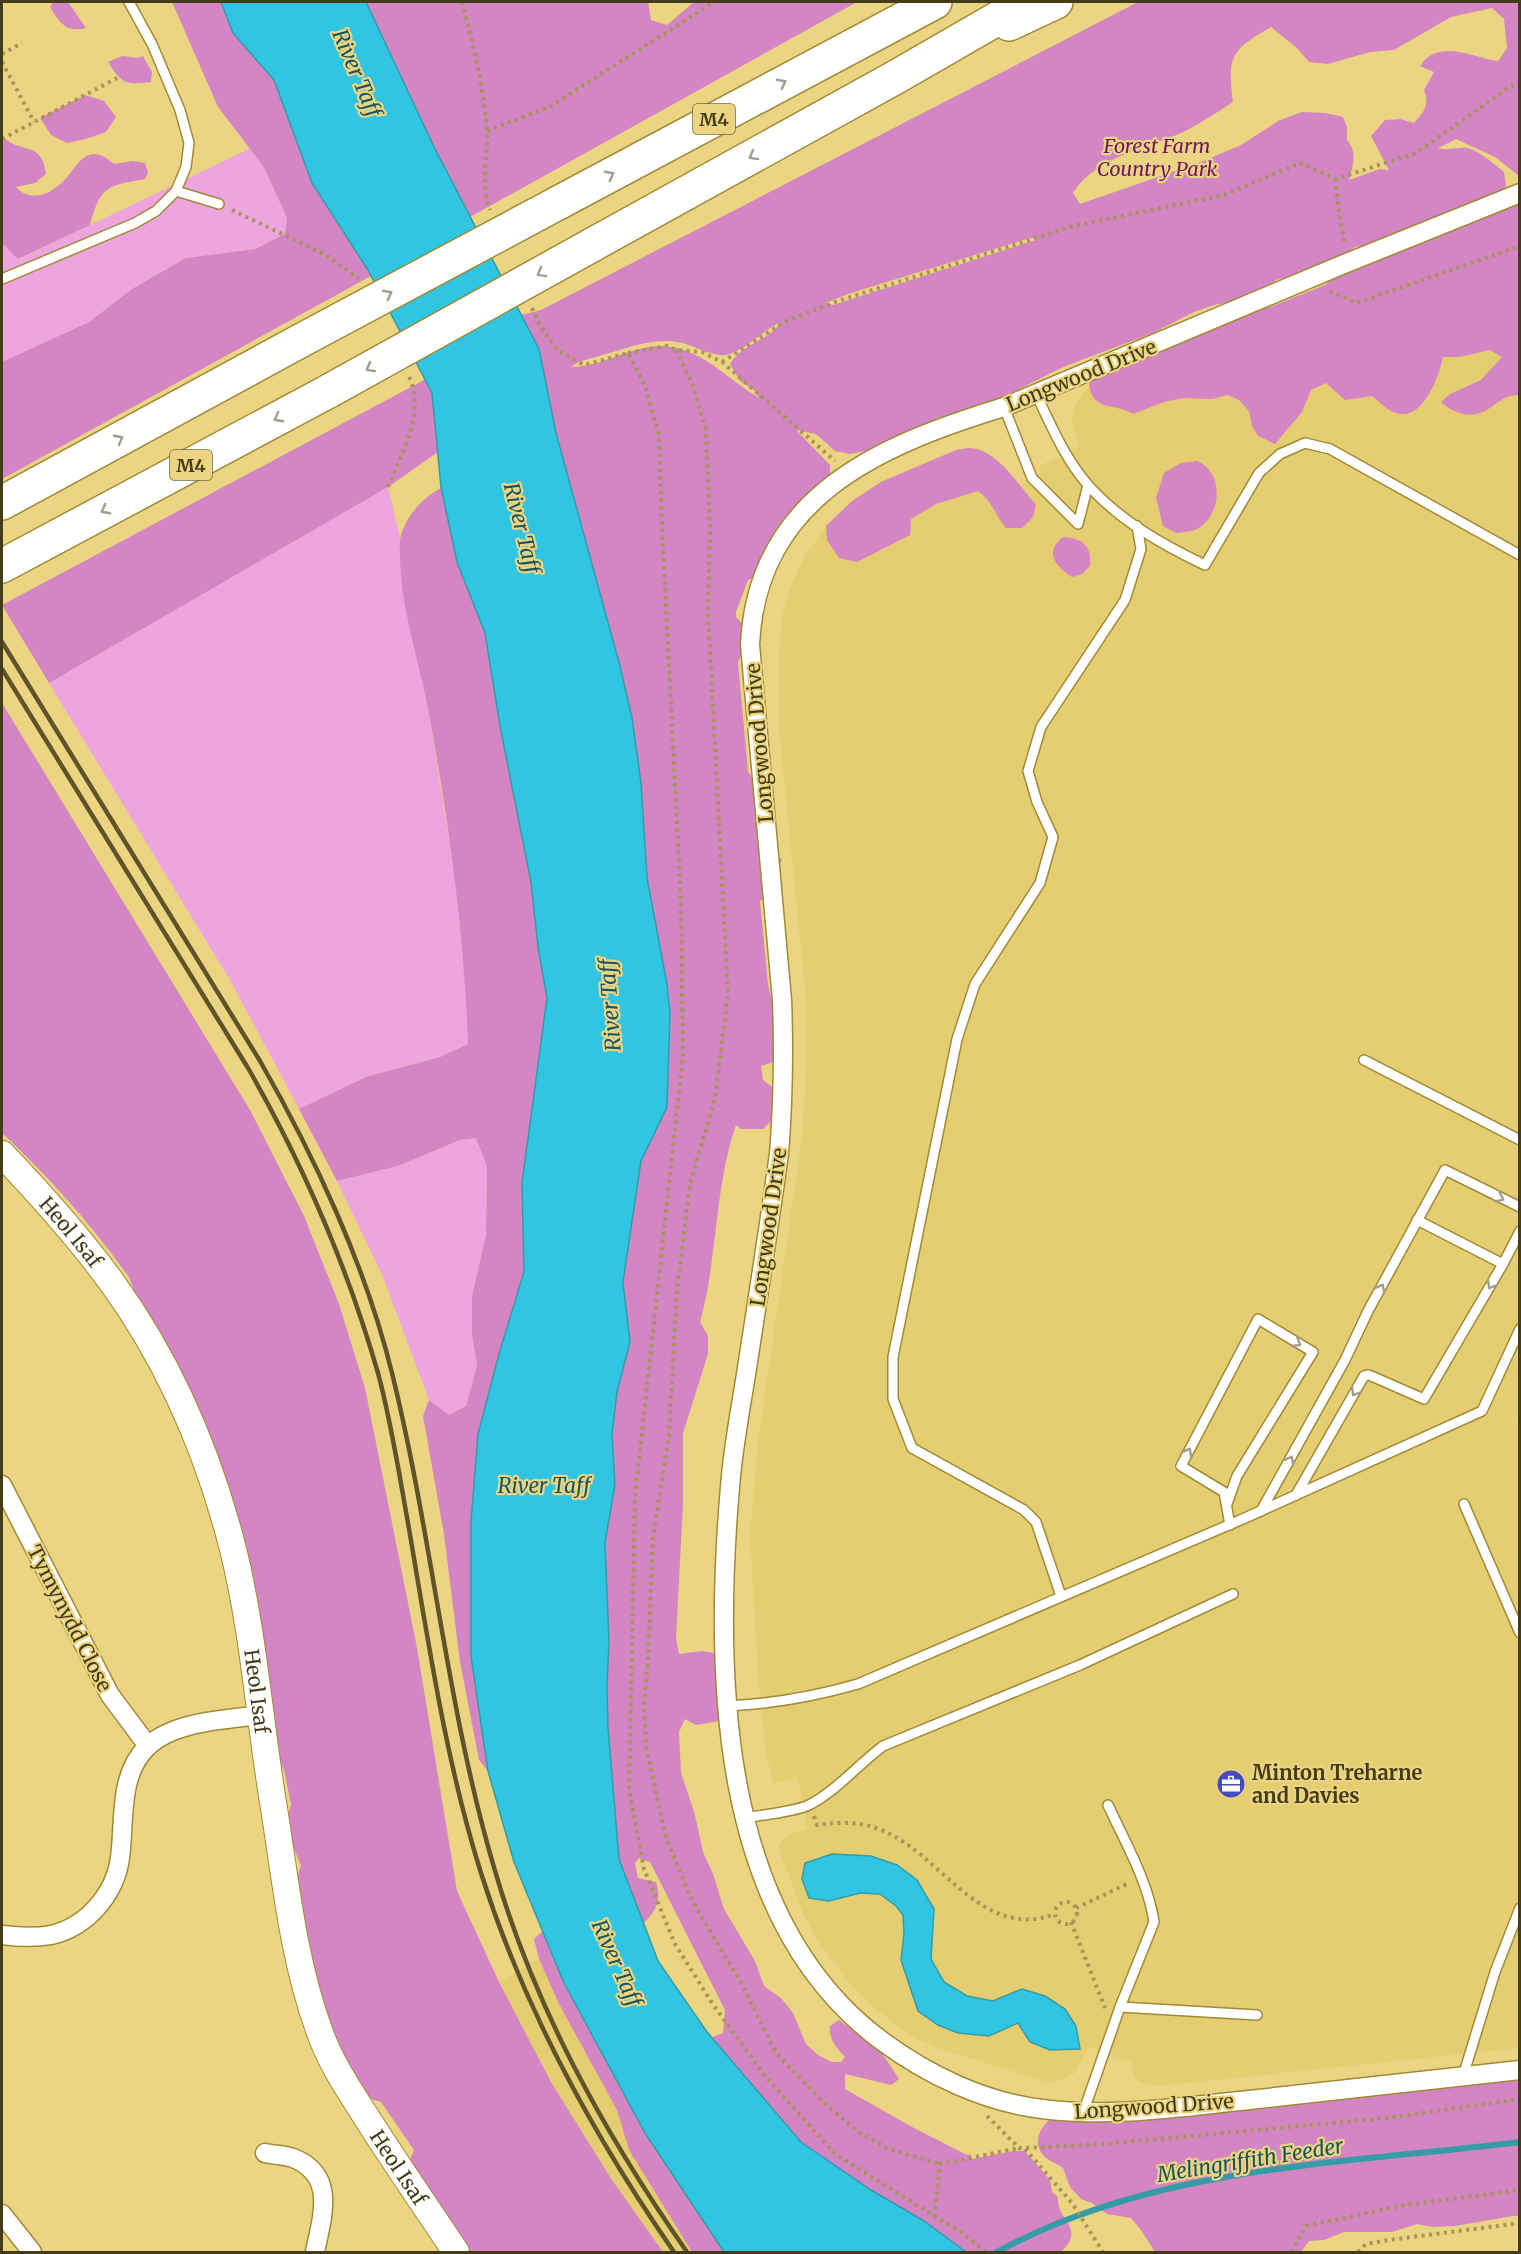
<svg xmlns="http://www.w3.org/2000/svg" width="1521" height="2254" font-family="Merriweather,serif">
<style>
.built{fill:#e5cd71}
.green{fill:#eda5dd}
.forest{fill:#d485c3;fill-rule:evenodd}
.water{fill:#2fc5e3;stroke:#359ca6;stroke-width:1.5}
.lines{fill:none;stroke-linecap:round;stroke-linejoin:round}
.stream{stroke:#359ca6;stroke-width:6}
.service-casing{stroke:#a08a36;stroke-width:12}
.minor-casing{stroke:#a08a36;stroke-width:21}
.secondary-casing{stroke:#a08a36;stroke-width:28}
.motorway-casing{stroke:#a08a36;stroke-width:36}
.path{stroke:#a69556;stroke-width:4;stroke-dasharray:3 4.5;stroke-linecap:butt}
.service{stroke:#fff;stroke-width:9}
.minor{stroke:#fff;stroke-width:18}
.secondary{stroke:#fff;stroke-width:26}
.motorway{stroke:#fff;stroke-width:33}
.rail{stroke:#5f5429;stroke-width:4.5}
.motorway-bridge-casing{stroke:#a08a36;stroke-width:36;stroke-linecap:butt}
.motorway-bridge{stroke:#fff;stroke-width:33}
.oneway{stroke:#a29d8c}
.labels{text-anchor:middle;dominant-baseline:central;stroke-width:4.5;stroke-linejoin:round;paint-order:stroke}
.shield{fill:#ebd582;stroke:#766938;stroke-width:1.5}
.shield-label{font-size:18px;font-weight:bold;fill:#443b18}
.park-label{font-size:20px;font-style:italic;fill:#731465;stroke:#ebd582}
.street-label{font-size:20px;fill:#443b18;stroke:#ebd582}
.poi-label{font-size:20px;font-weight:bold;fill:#443b18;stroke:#ebd582;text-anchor:start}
.water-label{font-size:21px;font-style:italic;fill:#1a5461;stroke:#ebd582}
</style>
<rect width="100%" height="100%" fill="#ebd582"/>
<g class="built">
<path d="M 1519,339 L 1519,1418 L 1085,1608 L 1519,1419 L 1519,2048 L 1166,2085 L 1150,2085 L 1138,2081 L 1132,2072 L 1131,2062 L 1088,2047 L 1075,2073 L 1057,2081 L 1048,2082 L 938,2048 L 914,2038 L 897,2026 L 864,1999 L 849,1983 L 817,1940 L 803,1913 L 778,1847 L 782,1839 L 793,1833 L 807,1830 L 798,1778 L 773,1783 L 765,1748 L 758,1675 L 750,1534 L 758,1442 L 802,1137 L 807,1055 L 807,1011 L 779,728 L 779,654 L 782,617 L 789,590 L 805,556 L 826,526 L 852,501 L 881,482 L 956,450 L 979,448 L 993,457 L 1019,486 L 1041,472 L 1039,467 L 1055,457 L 1057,460 L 1079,447 L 1071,423 L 1073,410 L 1089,383 L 1106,399 Z"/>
<path d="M 539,1959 L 559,2004 L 709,2252 L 663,2252 L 612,2180 L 551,2082 L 499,1982 Z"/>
</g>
<g class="green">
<path d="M 251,148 L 264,167 L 287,218 L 285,234 L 255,249 L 186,258 L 132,289 L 89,322 L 2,362 L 2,243 L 19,259 Z"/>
<path d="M 388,487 L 400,537 L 401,577 L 429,714 L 454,870 L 466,992 L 468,1044 L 440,1057 L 366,1077 L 299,1109 L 230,980 L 49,683 Z"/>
<path d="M 476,1138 L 487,1166 L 486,1235 L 472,1296 L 472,1334 L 477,1366 L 466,1406 L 449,1415 L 429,1400 L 383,1277 L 337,1181 L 398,1166 L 460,1140 Z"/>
</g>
<g class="forest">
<path d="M 53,2 L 68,2 L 86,28 C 67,33 59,23 50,7 Z"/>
<path d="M 172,2 L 244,2 L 378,266 L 371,276 L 2,479 L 2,362 L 89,322 L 132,289 L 186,258 L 255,249 L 285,234 L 287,218 L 264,167 L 218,107 Z"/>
<path d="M 357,2 L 648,2 L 651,20 L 667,25 L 694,2 L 857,2 L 470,217 L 451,208 Z"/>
<path d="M 1138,2 L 1519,2 L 1519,176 L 1495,157 L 1456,139 L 1438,148 C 1447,151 1457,147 1467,148 C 1480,151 1494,164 1504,172 L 1506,186 L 1502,194 L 1430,224 L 1412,226 L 1373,244 L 1355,247 L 1329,266 L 1276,280 L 1262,291 L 1242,300 L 1214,305 L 1194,312 L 1153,333 L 1063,367 L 989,404 L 937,418 L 924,426 L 905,433 L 871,450 L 850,454 L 835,451 L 816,434 L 796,430 L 830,465 L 830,475 C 806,495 782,514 768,543 C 762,554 760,567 755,578 L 748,580 L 736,612 L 736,617 L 746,628 L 745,645 L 738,662 L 748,771 L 755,784 L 764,849 L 782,859 L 768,895 L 760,901 L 768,984 L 774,1012 L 776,1061 L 761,1066 L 763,1080 L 776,1090 L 773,1119 L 763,1129 L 741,1129 L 736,1125 C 714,1189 718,1258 700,1322 L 708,1336 L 708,1354 L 683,1433 L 683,1504 L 676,1638 L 679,1654 L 702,1651 L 714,1653 L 718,1665 L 720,1721 L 696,1725 L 685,1719 L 679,1732 L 681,1773 L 694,1811 L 703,1852 L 713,1874 L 724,1909 L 755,1961 L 764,1986 L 781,1998 L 793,2013 L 806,2044 L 818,2055 L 832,2062 L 841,2062 L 845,2057 C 837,2048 828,2039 830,2026 L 839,2020 L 880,2050 L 899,2079 L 891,2085 L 845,2074 L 845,2089 L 914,2128 L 965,2154 L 971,2155 L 970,2158 L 972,2159 L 1013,2151 L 1025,2151 L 1050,2180 L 1052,2192 L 1058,2197 C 1056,2221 1087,2227 1061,2252 L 927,2252 L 860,2237 L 788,2128 L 764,2100 L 704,2040 L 723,2033 L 725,2010 L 650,1862 L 639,1858 L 635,1863 L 638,1878 L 656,1882 C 662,1899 656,1911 644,1923 L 639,1920 L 619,1859 L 610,1751 L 604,1736 L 591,1518 L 610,1512 L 615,1484 L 607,1473 L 616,1304 L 626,1195 L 669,1032 C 670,1013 671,993 664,975 L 522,315 L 541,310 ZM 1492,8 L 1504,19 L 1507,48 L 1498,61 C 1470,57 1439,38 1420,66 L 1434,72 L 1424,90 C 1430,105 1424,112 1414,123 L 1400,119 L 1385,120 L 1371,136 L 1389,170 L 1380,169 L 1349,180 C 1353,165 1358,153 1347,140 L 1347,127 L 1343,117 L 1326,113 L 1302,112 L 1278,121 L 1241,145 L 1201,162 L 1080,204 L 1073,193 C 1096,155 1153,148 1189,129 C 1204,121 1219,111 1233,102 C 1227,56 1231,50 1271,27 L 1298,49 L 1309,62 L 1328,64 L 1370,52 L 1394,50 L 1451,17 ZM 1030,238 L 1039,239 L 833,305 L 825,303 L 851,293 ZM 781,322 C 769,341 741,344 730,364 L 740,381 L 754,390 L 759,398 C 719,374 691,335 639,349 C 615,355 596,367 571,367 C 580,360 586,360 596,357 C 624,350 652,336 682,343 C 696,346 715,359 730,354 C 748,347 764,330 781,322 Z"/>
<path d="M 122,56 L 137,58 L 143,56 L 152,72 L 151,82 C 125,85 122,84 108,62 Z"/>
<path d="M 85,95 L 104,101 L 116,117 L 106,132 L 86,139 L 67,143 L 51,135 L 40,118 Z"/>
<path d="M 4,138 C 23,154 42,141 46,174 L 35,183 L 16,187 C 33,205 55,192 68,176 C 76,167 80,156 93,154 C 101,153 108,159 114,164 L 133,161 L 145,163 L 148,173 L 145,179 C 106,186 101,186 90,225 L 18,259 L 2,243 L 2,139 Z"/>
<path d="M 1519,204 L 1519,395 C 1499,395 1493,411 1476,414 C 1464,417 1449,410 1441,402 L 1450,394 L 1481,380 L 1502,357 L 1490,350 L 1460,357 L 1443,357 C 1439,376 1423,422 1396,413 C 1387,410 1379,402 1372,396 L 1345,400 L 1326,383 L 1311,390 L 1302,412 L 1275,444 L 1258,436 L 1252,426 L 1249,411 L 1239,400 L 1228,395 L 1212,399 L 1183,398 L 1164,402 L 1133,414 C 1114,402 1092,413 1089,383 L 1094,378 L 1248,312 L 1270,307 L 1325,285 L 1343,270 L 1441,229 L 1454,230 Z"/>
<path d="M 426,379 L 432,393 L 438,452 L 388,487 L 49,683 L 2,605 Z"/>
<path d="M 968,448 C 997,448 1018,485 1036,505 L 1033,517 L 1022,528 L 1006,528 C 996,516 991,500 978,491 L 936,504 L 911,519 L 910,535 L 857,562 L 839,558 L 827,540 L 826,526 L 852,501 L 881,482 L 956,450 Z"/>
<path d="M 1197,461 C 1224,472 1222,513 1199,528 C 1193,532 1183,532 1176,533 L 1163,526 L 1156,498 L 1164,473 L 1181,463 Z"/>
<path d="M 449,484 L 461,497 L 557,974 L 496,1756 L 488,1771 L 479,1760 L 460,1662 L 444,1534 L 423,1416 L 429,1400 L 449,1415 L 466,1406 L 477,1366 L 472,1334 L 472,1296 L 486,1235 L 487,1166 L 476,1138 L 460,1140 L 398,1166 L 337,1181 L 299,1109 L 366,1077 L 440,1057 L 468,1044 C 464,933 449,823 429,714 C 420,663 401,610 400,558 C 400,551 399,542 401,535 C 408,512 426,494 449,484 Z"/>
<path d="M 1063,537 C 1082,538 1092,546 1090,566 L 1082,574 L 1072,577 C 1055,566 1044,552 1063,537 Z"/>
<path d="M 2,703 L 250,1110 L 304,1216 L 339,1304 L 365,1388 L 417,1648 L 457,1891 L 499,1982 L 551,2082 L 612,2180 L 663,2252 L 468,2252 L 407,2167 L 414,2150 L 381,2102 L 359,2095 L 321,2018 L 294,1888 L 301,1865 L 285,1829 L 291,1804 L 284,1770 L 272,1745 L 252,1606 L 129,1277 C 91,1224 49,1177 2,1133 Z"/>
<path d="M 549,1926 L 732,2252 L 692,2252 L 629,2150 L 617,2110 L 559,2004 L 539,1959 L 534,1939 Z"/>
<path d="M 1519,2079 L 1519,2216 L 1513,2216 L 1455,2226 L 1433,2227 L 1417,2224 L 1392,2232 L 1344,2232 L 1324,2240 L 1309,2241 L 1301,2252 L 1155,2252 L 1141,2230 L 1131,2218 L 1107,2214 L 1092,2203 L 1081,2199 L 1070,2187 L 1063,2168 C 1058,2164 1051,2162 1046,2158 C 1031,2145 1039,2127 1052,2118 Z"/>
</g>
<g class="water">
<path d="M 221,2 L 366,2 L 435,149 L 539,349 L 556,433 L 620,666 L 632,718 L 641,783 L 647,878 L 667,984 L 670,1013 L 667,1107 L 641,1161 L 623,1282 L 630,1342 L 617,1392 L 612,1435 L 615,1484 L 605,1543 L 609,1642 L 607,1684 L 608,1728 L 619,1859 L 658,1961 L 707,2032 L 801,2142 L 871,2190 L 924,2221 L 966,2252 L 724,2252 L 645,2133 L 564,1983 L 514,1862 L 488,1771 L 471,1656 L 471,1522 L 478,1434 L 499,1354 L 524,1272 L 522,1183 L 547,998 L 538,947 L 531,882 L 500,726 L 485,633 L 457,562 L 441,487 L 432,393 L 368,270 L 312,183 L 274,80 L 233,33 Z"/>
<path d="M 832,1854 L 871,1856 L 897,1865 L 917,1880 L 934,1909 L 931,1959 L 944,1982 L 967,1996 L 993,2001 L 1022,1989 L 1045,1996 L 1065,2009 L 1076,2026 L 1080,2049 L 1050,2050 L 1030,2042 L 1018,2023 L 989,2036 L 958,2033 L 938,2025 L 918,2011 L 901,1960 L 904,1934 L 903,1915 L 896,1906 L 880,1894 L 860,1893 L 829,1901 L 809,1898 L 802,1879 L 805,1863 Z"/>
</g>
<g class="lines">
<path class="stream" d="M 997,2252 C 1156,2165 1344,2164 1520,2142"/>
<g class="service-casing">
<g id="service">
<path d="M 176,191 L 219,204"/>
<path d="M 2,279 L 135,223 L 156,211 L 176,191 L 186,167 L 189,143 L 180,110 L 152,44 L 129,2"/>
<path d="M 1036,394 C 1051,425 1065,459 1088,485 C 1120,521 1163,545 1205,565 L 1259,473 L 1280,454 L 1305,443 L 1330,449 L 1520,555"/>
<path d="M 1004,407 L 1032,478 L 1078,524 L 1088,485"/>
<path d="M 1364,1060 L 1520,1140"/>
<path d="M 1503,1264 L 1520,1231"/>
<path d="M 1296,1495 L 1364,1376 L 1369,1375 L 1424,1399 L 1503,1264 L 1417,1220"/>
<path d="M 1227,1504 L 1237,1476 L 1313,1352 L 1258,1319 L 1181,1466 L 1224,1492 L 1230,1525"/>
<path d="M 1464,1504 L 1520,1633"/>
<path d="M 1261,1511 L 1345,1360 L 1368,1311 L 1445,1170 L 1520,1207"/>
<path d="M 1061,1596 L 1036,1522 L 1024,1510 L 912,1448 L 893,1399 L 893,1357 L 957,1039 L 975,984 L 1040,883 L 1053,837 L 1037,802 L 1028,771 L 1041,727 L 1125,600 L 1141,549 L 1137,526"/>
<path d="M 727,1706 C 772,1704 816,1696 858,1684 L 1245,1518 L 1482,1411 L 1520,1329"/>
<path d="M 744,1818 C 762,1815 794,1812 809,1805 C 836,1791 859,1764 883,1746 L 1080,1665 L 1233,1594"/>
<path d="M 1120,2007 L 1257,2015"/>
<path d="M 1463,2076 L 1495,1972 L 1520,1908"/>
<path d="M 1083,2113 L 1120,2007 L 1154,1922 C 1148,1881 1125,1842 1108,1805"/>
</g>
</g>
<g class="minor-casing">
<g id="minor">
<path d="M 1520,193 L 1344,264 L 1004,407 C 880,445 757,496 750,645 L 782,1000 C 784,1052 783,1103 779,1154 C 769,1226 758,1297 747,1368 C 741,1407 733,1447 730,1487 C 714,1672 717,1919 882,2041 C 928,2075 984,2102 1042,2109 C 1111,2118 1180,2107 1249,2100 C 1339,2090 1429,2080 1520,2070"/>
<path d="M 2,1485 L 110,1695 L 148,1746"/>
<path d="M 2,1935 C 18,1937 35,1938 51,1935 C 87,1927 115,1894 120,1858 C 125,1821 118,1774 148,1746 C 175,1721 225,1720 260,1715"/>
<path d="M 265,2153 C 274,2155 285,2155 293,2158 C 337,2175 322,2217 315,2252"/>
<path d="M 2,2214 L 32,2252"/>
</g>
</g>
<g class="secondary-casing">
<g id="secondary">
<path id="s1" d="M 2,1154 C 41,1195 79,1237 113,1284 C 170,1363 209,1455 233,1549 C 253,1630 259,1714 272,1796 C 285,1874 292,1956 319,2030 C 331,2065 352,2094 372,2126 C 399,2168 428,2210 456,2252"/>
</g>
</g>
<g class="motorway-casing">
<g id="motorway">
<path d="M 1009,24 L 1056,2"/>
<path d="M 558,203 L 935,2"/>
<path d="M 592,245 L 896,77 L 1026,2"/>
<path d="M 2,503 L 300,341"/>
<path d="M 2,566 L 329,391"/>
</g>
</g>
<g class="path">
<path d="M 462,2 C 473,43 483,85 487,128 C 489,156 479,183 490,210"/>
<path d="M 2,54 L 22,43"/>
<path d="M 2,62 L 34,122"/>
<path d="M 487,131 L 551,106 L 714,2"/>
<path d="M 2,139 L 121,76"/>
<path d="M 1336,179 L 1338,207 L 1345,245"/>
<path d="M 232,210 L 326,255 L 359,279"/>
<path d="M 1330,291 L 1356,303 L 1520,246"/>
<path d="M 532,308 L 539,324 L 557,350 L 584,365 L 628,353 L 645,386 L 659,435 L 662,528 L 681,902 L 683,1055 L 635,1497 L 629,1790 L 644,1869 L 675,1944 L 712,2003 L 765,2076 L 835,2154 L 962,2233 L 986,2252"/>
<path d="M 676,350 L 692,383 L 706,430 L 710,530 L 708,612 L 728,994 L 715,1098 L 690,1184 L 677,1290 L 669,1435 L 653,1537 L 648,1659 L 644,1706 L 646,1746 L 666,1838 L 693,1902 L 744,1988 L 776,2053 L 825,2104 L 857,2131 L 888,2149 L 940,2164"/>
<path d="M 628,353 L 667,346 L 676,350 L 702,352 L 722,362 L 835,461"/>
<path d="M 722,362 L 786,321 L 835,302 L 1073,226 L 1224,195 L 1300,163 L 1336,179 L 1416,153 L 1511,86 L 1520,84"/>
<path d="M 388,487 C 401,455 426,411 409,377"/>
<path d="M 814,1816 L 817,1825 C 840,1822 860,1821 881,1830 C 941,1853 981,1942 1055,1914"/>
<circle cx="1066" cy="1913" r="11"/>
<path d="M 1076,1908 L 1129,1883"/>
<path d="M 1071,1922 L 1105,2008"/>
<path d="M 987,2116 L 1019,2148 L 1025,2148 L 1104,2144 L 1387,2118 L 1520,2099"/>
<path d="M 1025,2149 L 1072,2203 L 1103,2252"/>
<path d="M 934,2217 L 940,2164 L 1019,2148"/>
<path d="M 1291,2252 L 1306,2226 L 1405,2205 L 1520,2190"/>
<path d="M 1358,2252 L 1366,2244 L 1389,2240 L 1520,2223"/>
</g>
<use href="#service" class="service"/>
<use href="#minor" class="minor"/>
<use href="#secondary" class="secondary"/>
<use href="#motorway" class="motorway"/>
<g class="rail">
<path d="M 2,642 L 260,1061 C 314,1155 366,1267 392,1373 C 432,1535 446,1703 493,1864 C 533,2005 604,2133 687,2252"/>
<path d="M 2,669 L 248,1068 C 303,1164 347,1266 378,1373 C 391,1421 399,1473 408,1523 C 428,1639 445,1759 481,1873 C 524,2009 593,2135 674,2252"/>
</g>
<g class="motorway-bridge-casing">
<g id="motorway-bridge">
<path d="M 300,341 L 558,203"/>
<path d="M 329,391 L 592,245"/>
</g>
</g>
<use href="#motorway-bridge" class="motorway-bridge"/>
</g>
<defs><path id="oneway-chevron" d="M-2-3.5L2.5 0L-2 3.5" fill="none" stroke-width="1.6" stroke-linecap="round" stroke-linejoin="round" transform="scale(1.5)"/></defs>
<g class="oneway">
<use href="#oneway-chevron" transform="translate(782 83) rotate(-28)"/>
<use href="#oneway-chevron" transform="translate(753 156) rotate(151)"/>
<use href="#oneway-chevron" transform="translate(610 175) rotate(-28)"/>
<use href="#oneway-chevron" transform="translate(541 273) rotate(151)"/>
<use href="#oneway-chevron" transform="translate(388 294) rotate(-28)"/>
<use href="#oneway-chevron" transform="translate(370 368) rotate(151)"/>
<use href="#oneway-chevron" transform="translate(278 418) rotate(152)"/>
<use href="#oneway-chevron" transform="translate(119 439) rotate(-28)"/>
<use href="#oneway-chevron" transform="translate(105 510) rotate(152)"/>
<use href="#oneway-chevron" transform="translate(1500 1198) rotate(26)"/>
<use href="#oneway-chevron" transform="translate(1491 1285) rotate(120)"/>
<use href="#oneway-chevron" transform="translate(1381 1288) rotate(-61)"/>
<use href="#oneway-chevron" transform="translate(1297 1343) rotate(31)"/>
<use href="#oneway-chevron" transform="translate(1355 1392) rotate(120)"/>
<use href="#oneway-chevron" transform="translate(1188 1452) rotate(-62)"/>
<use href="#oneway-chevron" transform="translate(1290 1460) rotate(-61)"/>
</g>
<defs>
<g id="office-disc" transform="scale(1.5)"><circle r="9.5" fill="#444abf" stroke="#ebd582"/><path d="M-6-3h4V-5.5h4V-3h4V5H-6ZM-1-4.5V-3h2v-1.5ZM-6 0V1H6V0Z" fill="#fff"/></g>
</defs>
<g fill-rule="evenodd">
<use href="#office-disc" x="1231" y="1784"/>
</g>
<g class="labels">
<g class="shield">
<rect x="693" y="104" width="42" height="30" rx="4.5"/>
<rect x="170" y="450" width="42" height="30" rx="4.5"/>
</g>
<g class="shield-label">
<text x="714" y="119">M4</text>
<text x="191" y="465">M4</text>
</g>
<g class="park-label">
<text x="1157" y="145">Forest Farm<tspan x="1157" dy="23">Country Park</tspan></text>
</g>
<g class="street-label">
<text transform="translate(1081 375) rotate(-22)">Longwood Drive</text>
<text transform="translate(759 743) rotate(-95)">Longwood Drive</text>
<text transform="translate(768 1227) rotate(-82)">Longwood Drive</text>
<text stroke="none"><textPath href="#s1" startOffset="104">Heol Isaf</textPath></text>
<text transform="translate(70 1618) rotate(63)">Tymynydd Close</text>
<text stroke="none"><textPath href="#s1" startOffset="608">Heol Isaf</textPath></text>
<text transform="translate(1154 2106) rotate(-4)">Longwood Drive</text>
<text stroke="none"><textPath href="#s1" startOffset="1112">Heol Isaf</textPath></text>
</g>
<g class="poi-label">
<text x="1252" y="1772">Minton Treharne<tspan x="1252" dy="23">and Davies</tspan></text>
</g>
<g class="water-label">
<text transform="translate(357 73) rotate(67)">River Taff</text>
<text transform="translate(522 528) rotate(76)">River Taff</text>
<text transform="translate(610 1005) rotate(-94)">River Taff</text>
<text x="544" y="1485">River Taff</text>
<text transform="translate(617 1963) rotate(66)">River Taff</text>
<text transform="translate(1250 2160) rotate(-9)">Melingriffith Feeder</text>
</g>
</g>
<rect width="1521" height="2254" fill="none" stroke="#443b18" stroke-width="6"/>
</svg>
